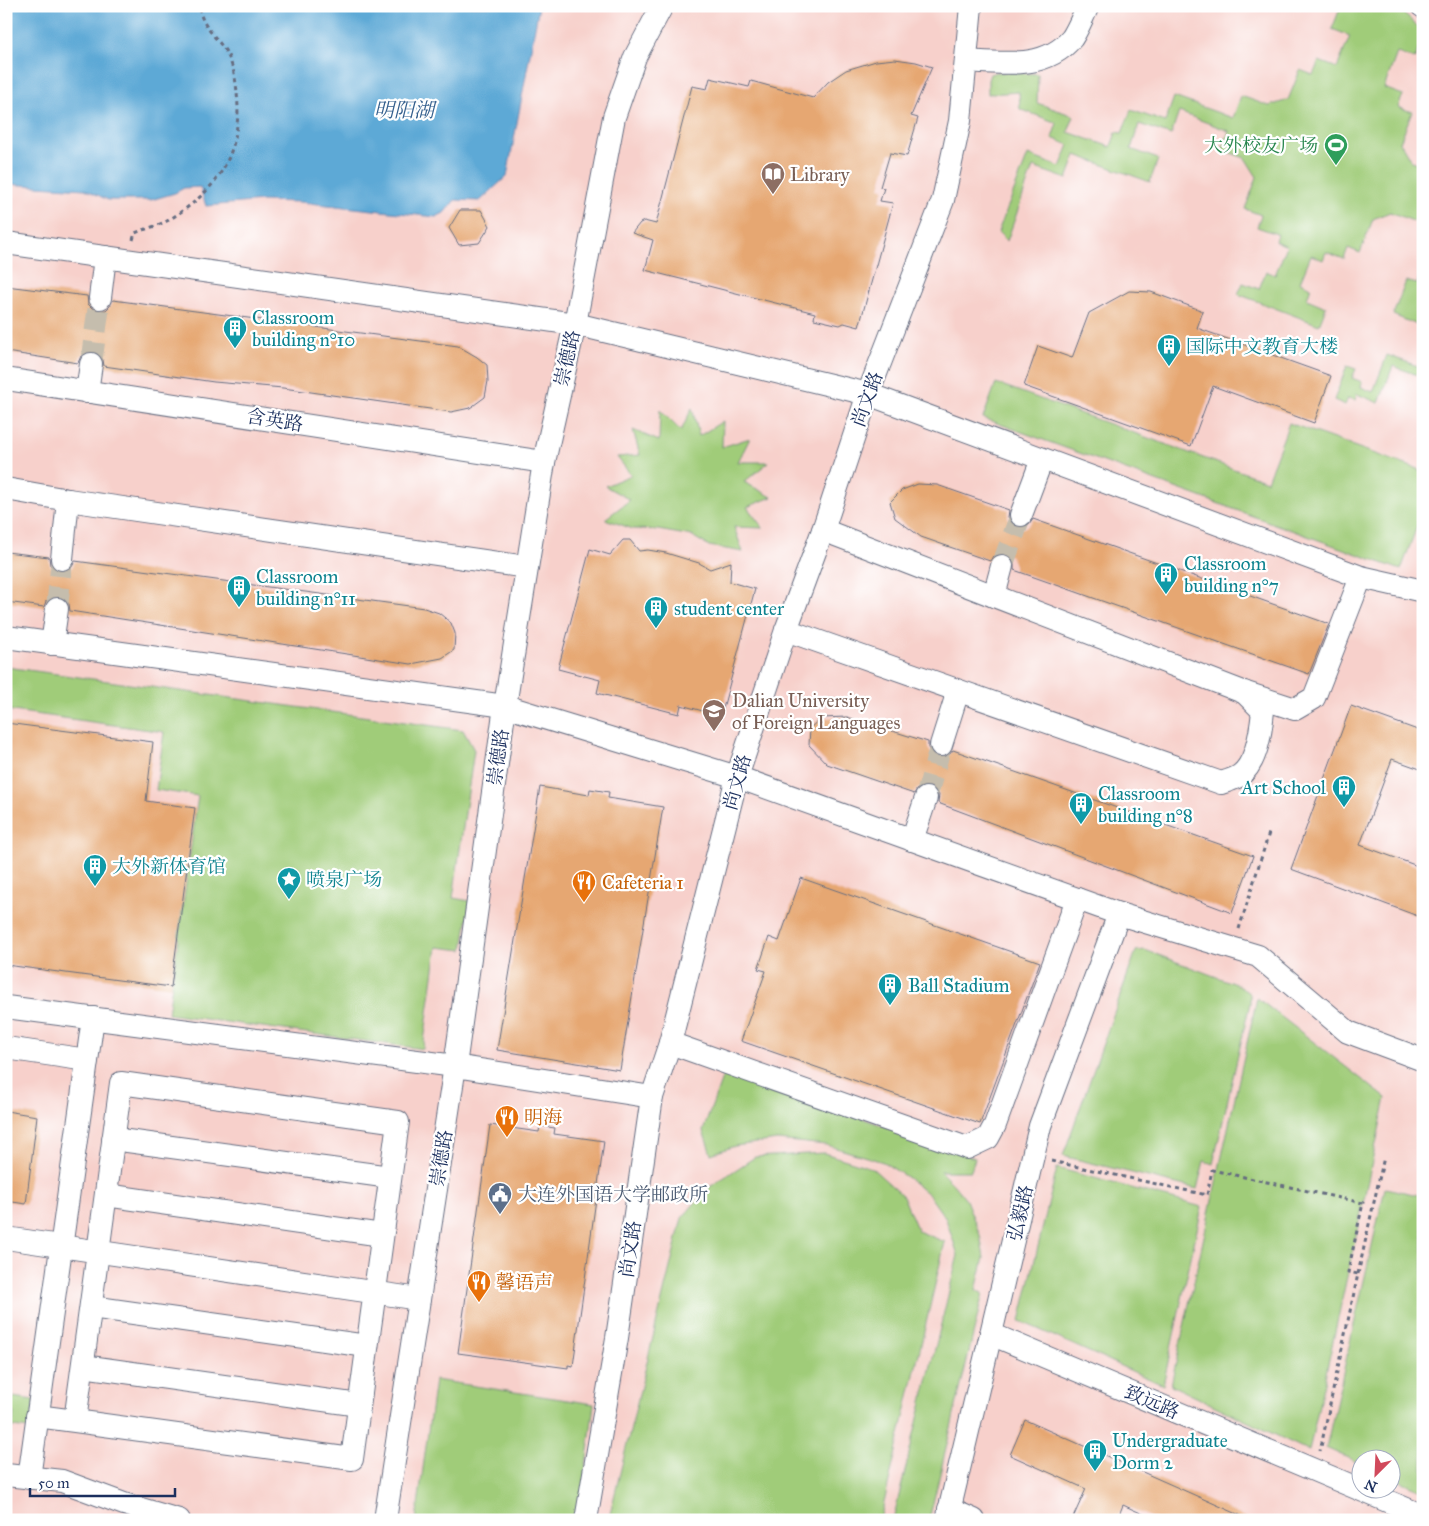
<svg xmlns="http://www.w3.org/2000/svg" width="1429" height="1526" font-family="'IM FELL Great Primer','Noto Serif SC',serif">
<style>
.built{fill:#f7d0cb;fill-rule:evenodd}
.green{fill:#a0cc79;stroke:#5e7e6c}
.water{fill:#5da9d6;stroke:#3c6c9a}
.building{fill:#e6a772}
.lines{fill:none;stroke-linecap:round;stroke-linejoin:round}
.street-tunnel{stroke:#c5bdad;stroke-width:22;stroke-dasharray:22 11;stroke-linecap:butt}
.street-casing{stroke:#666d81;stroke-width:24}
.path{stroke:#666d81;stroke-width:3;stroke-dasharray:4 4;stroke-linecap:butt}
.street{stroke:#fff;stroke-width:22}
.labels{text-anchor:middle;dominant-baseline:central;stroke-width:4.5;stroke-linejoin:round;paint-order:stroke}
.leisure-label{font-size:19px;fill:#27864d;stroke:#fff;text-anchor:end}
.education-label{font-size:19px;fill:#785e54;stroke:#fff;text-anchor:start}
.culture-label{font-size:19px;fill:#0d838f;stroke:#fff;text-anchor:start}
.street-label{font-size:19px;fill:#1b2f5e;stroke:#fff}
.food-label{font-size:19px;fill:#c56008;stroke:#fff;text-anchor:start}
.service-label{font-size:19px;fill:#4e5e75;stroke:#fff;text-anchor:start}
.water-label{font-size:20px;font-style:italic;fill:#35608e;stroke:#fff}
</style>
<rect width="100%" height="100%" fill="#fff"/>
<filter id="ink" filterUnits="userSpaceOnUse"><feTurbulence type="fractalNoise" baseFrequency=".02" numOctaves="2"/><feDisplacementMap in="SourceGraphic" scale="10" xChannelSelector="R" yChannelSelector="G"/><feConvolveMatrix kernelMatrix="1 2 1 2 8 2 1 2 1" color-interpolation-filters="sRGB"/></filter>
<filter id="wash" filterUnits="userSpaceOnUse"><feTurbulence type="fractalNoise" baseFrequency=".0096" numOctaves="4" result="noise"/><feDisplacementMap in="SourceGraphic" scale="20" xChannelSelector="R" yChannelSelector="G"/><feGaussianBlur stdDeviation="1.12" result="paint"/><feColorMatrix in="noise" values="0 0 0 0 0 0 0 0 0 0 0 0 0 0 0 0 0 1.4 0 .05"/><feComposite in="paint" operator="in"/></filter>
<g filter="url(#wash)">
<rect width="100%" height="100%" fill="#f0e0c1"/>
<path class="built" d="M 6,6 L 1423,6 L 1423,1520 L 6,1520 ZM 1362,1458 L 1392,1458 L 1392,1488 L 1362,1488 Z"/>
<g class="green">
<path d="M 1341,6 L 1395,6 L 1423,31 L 1423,36 L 1415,59 L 1397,53 L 1384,88 L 1403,95 L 1398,107 L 1412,112 L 1400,142 L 1411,161 L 1423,165 L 1423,210 L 1418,223 L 1390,212 L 1373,219 L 1360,253 L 1348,248 L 1344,259 L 1326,252 L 1323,260 L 1311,255 L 1300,282 L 1311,287 L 1307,299 L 1326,307 L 1319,325 L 1238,294 L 1243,283 L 1259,289 L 1266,271 L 1275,275 L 1287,246 L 1275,241 L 1277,234 L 1257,227 L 1261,215 L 1245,209 L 1257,177 L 1245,158 L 1222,150 L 1229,131 L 1179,112 L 1171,135 L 1139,124 L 1131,149 L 1158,159 L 1150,182 L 1076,155 L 1067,179 L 1033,167 L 1007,241 L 998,232 L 1028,155 L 1060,167 L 1069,145 L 1052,138 L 1057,123 L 1020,109 L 1019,92 L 988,94 L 988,80 L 990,74 L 997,72 L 1038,74 L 1037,103 L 1074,116 L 1068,132 L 1111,147 L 1116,132 L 1122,133 L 1131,110 L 1165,122 L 1174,97 L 1233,118 L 1241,96 L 1269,106 L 1288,100 L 1300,70 L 1313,75 L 1319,61 L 1337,68 L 1350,36 L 1332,29 Z"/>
<path d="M 1423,269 L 1423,326 L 1422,327 L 1393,315 L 1406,281 L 1417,284 Z"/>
<path d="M 1387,355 L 1423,368 L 1423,377 L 1393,366 L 1379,403 L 1357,394 L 1355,400 L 1348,398 L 1345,405 L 1334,400 L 1347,366 L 1356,369 L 1352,378 L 1362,382 L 1361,387 L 1373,392 Z"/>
<path d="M 996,383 L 1267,481 L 1289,423 L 1423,471 L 1423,510 L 1401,570 L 983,418 Z"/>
<path d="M 692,408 L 699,436 L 723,421 L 722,447 L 750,438 L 738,462 L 769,462 L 744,482 L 772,497 L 747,507 L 763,528 L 734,527 L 743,552 L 709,546 L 692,536 L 658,530 L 633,529 L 605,519 L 630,500 L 605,486 L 631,475 L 617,457 L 640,455 L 633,430 L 659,441 L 660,410 L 681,431 Z"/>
<path d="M 6,667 L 463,730 L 474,750 L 453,898 L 470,901 L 463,950 L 437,947 L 423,1049 L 168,1014 L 198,796 L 156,790 L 164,732 L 6,710 Z"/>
<path d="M 1145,950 L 1238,985 L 1250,994 L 1250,1003 L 1213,1164 L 1204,1161 L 1197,1189 L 1063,1156 L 1136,951 Z"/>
<path d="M 1257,998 L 1386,1098 L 1309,1451 L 1171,1385 Z"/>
<path d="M 725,1070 L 975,1158 L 971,1171 L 940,1171 L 953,1184 L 966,1200 L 980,1235 L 984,1258 L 976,1290 L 983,1293 L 929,1520 L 893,1520 L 958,1255 L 946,1219 L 929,1195 L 908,1178 L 883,1162 L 826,1145 L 777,1140 L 735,1146 L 711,1154 L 703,1131 Z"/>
<path d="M 824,1153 L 872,1168 L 903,1196 L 918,1231 L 945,1242 L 880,1520 L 611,1520 L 610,1514 L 682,1218 L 708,1188 L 755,1157 Z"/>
<path d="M 1057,1168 L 1202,1207 L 1163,1385 L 1020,1321 Z"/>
<path d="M 1385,1188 L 1423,1196 L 1423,1491 L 1392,1477 L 1392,1458 L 1362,1458 L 1361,1464 L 1326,1448 Z"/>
<path d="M 435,1380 L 594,1404 L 579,1520 L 416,1520 Z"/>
<path d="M 12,1397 L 34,1400 L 30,1429 L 12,1427 L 14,1413 L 6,1412 L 6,1402 L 12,1403 Z"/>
</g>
<path class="water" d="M 6,6 L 539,6 L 507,176 L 480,201 L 455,200 L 444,213 L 436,217 L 300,202 L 262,201 L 206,206 L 200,187 L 184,188 L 175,193 L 151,200 L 108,200 L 85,189 L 6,184 Z"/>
<g id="blocks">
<g class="building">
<path d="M 895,59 L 916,62 L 932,67 L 911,116 L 918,118 L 907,156 L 890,153 L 880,187 L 884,188 L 880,201 L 893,203 L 859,327 L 844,323 L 840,325 L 814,319 L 815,313 L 645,270 L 653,240 L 632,233 L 640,223 L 644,221 L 656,224 L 692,86 L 707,89 L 710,78 L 749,87 L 751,81 L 813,98 L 828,82 L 846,70 L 876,61 Z"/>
<path d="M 460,210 L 481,210 L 490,226 L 479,243 L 459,245 L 449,228 Z"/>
<path d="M 6,286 L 87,296 L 88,304 L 92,308 L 98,311 L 106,310 L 110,306 L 113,300 L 458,346 L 477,357 L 487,365 L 488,381 L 485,397 L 470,408 L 451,412 L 283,388 L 214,382 L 104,366 L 103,360 L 99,354 L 92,351 L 87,352 L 81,356 L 78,363 L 6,352 Z"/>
<path d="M 1129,291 L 1151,292 L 1203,311 L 1197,328 L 1331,376 L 1314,423 L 1213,386 L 1191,446 L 1024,386 L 1038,346 L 1072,358 L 1089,313 Z"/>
<path d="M 918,484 L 937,485 L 1009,510 L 1008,517 L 1011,523 L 1017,527 L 1023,528 L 1029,525 L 1033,519 L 1329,624 L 1309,674 L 1014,570 L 1014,562 L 1011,556 L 1006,554 L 998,554 L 993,556 L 990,561 L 921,537 L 895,518 L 890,502 L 902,490 Z"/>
<path d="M 623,540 L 630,540 L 639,551 L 648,550 L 666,553 L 699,563 L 710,569 L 731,562 L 730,582 L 755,589 L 721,716 L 681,705 L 679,714 L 597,693 L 600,680 L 558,669 L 590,549 L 610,555 Z"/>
<path d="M 6,552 L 49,557 L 50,565 L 54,569 L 60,572 L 68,571 L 72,567 L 75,561 L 424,608 L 439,613 L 451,623 L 455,633 L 454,650 L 442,658 L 411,664 L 70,611 L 69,604 L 65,598 L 59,596 L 52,597 L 46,601 L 44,607 L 6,602 Z"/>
<path d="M 1351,706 L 1423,732 L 1423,770 L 1392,759 L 1360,845 L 1423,868 L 1423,918 L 1291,869 Z"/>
<path d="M 847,717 L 928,742 L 928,748 L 931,753 L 937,757 L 944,758 L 949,755 L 953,750 L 1253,856 L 1232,913 L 938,803 L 939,795 L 936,790 L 931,786 L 923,785 L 917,789 L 914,794 L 827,764 L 809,745 L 810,728 L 821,718 Z"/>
<path d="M 6,723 L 153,742 L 146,801 L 195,808 L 171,987 L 6,965 Z"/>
<path d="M 540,787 L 589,795 L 590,789 L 609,792 L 608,798 L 663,807 L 620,1070 L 497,1050 Z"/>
<path d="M 801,878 L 1040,962 L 980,1124 L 741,1041 L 766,971 L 758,969 L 769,937 L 779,941 Z"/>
<path d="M 6,1111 L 37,1116 L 26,1204 L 6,1201 Z"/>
<path d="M 490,1125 L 539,1132 L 540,1126 L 555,1128 L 554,1134 L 604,1141 L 573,1366 L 568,1365 L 568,1368 L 458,1353 Z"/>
<path d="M 1025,1420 L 1251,1520 L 1156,1520 L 1123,1505 L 1117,1520 L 1072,1520 L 1086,1489 L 1010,1455 Z"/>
</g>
</g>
</g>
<g filter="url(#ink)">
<use href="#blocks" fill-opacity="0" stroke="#666d81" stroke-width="1"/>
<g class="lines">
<g class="street-tunnel">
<path d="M 91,364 L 100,298"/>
<path d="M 1002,566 L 1021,515"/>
<path d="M 57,609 L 62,559"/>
<path d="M 926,798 L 941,745"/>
</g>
<g class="street-casing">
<g id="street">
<path d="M 1422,6 L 1423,6"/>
<path d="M 966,61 C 1002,63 1046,70 1072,38 C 1078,29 1083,16 1088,6"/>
<path d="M 6,243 L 575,324 L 868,394 L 1361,577 L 1423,591"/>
<path d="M 100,298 L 105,257"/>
<path d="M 6,379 L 544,462"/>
<path d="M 87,392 L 91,364"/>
<path d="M 6,489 L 68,500 L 526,567"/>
<path d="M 1021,515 L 1042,459"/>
<path d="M 823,530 L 1243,692 L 1295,709 L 1314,698 L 1361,577"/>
<path d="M 62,559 L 68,500"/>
<path d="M 994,596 L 1002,566"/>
<path d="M 786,630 L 1221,783 C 1227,781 1234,779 1239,776 C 1257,764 1261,731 1263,711 L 1244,692"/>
<path d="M 6,637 L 505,706 L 737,777 L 1119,914 L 1258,956 L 1348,1032 L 1423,1060"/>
<path d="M 52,644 L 57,609"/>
<path d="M 941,745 L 958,691"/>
<path d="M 912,840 L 926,798"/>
<path d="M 6,1007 L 455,1066 L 652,1097"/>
<path d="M 670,1043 L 967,1148 L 988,1138 L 995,1125 L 1077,899"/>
<path d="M 6,1048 L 87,1060"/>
<path d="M 113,1139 L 390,1177"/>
<path d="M 106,1195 L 382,1235"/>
<path d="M 6,1238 L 419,1299"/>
<path d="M 91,1307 L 367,1346"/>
<path d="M 991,1334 L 1423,1516"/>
<path d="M 83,1366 L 359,1405"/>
<path d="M 37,1416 L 75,1421 L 352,1459 L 398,1122 L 121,1083 L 75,1421"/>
<path d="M 6,1475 L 62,1481 L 124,1504 L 179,1520"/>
<path d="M 29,1478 L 93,1018"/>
<path d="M 949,1509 L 974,1520"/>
<path d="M 385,1520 L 455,1066 L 505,706 L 544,462 L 575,324 L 614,117 L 635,57 L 662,6"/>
<path d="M 586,1520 L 617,1338 L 652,1097 L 670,1043 L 737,777 L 786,630 L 823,530 L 868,394 L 943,200 L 960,121 L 971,6"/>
<path d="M 947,1520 L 1040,1126 L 1119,914"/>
</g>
</g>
<g class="path">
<path d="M 133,240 L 135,233 C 145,229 157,226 167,221 C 213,193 238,162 238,107 C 237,90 236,74 229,58 C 222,40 199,27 200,6"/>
<path d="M 1239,929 L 1269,833"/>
<path d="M 1051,1161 L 1207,1195 L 1212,1170 L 1363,1203 L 1348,1272 L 1358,1274 L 1320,1451"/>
<path d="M 1358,1274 L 1384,1157"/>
</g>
<use href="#street" class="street"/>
</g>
</g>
<defs>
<g id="stadium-pin" transform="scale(1.25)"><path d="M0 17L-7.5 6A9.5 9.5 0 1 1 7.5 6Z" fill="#2e9e5b" stroke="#fff"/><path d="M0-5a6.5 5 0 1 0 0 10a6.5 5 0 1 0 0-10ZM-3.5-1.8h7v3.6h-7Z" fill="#fff"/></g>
<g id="library-pin" transform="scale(1.25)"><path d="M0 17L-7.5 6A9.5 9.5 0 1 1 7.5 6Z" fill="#8d6e63" stroke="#fff"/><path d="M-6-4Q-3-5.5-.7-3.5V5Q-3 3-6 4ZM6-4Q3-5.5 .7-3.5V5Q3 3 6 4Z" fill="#fff"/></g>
<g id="building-pin" transform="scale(1.25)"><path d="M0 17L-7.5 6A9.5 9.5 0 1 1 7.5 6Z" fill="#0f9aa8" stroke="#fff"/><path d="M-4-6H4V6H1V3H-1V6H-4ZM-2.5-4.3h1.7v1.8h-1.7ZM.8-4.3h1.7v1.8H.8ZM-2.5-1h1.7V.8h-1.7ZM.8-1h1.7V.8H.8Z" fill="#fff"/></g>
<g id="university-pin" transform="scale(1.25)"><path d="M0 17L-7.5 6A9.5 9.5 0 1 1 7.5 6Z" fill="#8d6e63" stroke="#fff"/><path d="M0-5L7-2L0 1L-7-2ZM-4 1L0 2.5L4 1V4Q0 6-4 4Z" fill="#fff"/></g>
<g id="sight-pin" transform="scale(1.25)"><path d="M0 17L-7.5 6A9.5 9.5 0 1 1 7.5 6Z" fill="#0f9aa8" stroke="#fff"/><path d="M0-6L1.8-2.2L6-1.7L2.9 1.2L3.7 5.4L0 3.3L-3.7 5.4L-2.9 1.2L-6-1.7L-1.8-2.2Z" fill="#fff"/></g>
<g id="restaurant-pin" transform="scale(1.25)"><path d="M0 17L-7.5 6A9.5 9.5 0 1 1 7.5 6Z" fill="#e8710a" stroke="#fff"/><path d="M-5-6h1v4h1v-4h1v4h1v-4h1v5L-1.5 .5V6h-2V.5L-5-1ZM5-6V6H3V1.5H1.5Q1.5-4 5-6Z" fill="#fff"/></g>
<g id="civic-pin" transform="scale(1.25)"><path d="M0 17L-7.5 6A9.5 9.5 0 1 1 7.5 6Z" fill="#5c6f8a" stroke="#fff"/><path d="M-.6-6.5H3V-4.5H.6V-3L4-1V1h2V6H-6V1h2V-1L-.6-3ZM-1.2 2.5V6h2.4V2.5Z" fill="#fff"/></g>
</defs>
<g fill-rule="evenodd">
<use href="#stadium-pin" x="1336" y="145"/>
<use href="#library-pin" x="773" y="174"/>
<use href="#building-pin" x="235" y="328"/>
<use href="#building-pin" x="1169" y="346"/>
<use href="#building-pin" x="1166" y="574"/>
<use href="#building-pin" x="239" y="587"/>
<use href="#building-pin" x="656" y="608"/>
<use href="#university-pin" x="714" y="711"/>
<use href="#building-pin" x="1344" y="787"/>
<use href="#building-pin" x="1081" y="804"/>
<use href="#building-pin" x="95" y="866"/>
<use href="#sight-pin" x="289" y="879"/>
<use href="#restaurant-pin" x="584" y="882"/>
<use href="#building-pin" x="890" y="985"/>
<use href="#restaurant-pin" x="507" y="1117"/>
<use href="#civic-pin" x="500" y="1194"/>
<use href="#restaurant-pin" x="479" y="1282"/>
<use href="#building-pin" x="1095" y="1451"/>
</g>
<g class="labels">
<g class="leisure-label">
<text x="1318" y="145">大外校友广场</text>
</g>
<g class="education-label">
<text x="790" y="174">Library</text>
<text x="732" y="700">Dalian University<tspan x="732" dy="22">of Foreign Languages</tspan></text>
</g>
<g class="culture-label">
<text x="252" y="317">Classroom<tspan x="252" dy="22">building n°10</tspan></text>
<text x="1186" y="346">国际中文教育大楼</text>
<text x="1184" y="563">Classroom<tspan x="1184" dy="22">building n°7</tspan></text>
<text x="256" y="576">Classroom<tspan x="256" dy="22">building n°11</tspan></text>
<text x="674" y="608">student center</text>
<text x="1326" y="787" text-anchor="end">Art School</text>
<text x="1098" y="793">Classroom<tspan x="1098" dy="22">building n°8</tspan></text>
<text x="112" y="866">大外新体育馆</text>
<text x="306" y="879">喷泉广场</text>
<text x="908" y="985">Ball Stadium</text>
<text x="1112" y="1440">Undergraduate<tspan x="1112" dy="22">Dorm 2</tspan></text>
</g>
<g class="street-label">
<text transform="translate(567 358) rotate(-77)">崇德路</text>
<text transform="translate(867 399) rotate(-70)">尚文路</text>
<text transform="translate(275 420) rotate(9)">含英路</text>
<text transform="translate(498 757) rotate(-82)">崇德路</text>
<text transform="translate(737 782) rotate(-74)">尚文路</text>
<text transform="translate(441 1158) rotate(-81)">崇德路</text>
<text transform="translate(1020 1213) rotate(-77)">弘毅路</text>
<text transform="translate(630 1249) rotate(-82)">尚文路</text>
<text transform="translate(1152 1402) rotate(23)">致远路</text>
</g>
<g class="food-label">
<text x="602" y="882">Cafeteria 1</text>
<text x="524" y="1117">明海</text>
<text x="496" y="1282">馨语声</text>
</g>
<g class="service-label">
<text x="518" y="1194">大连外国语大学邮政所</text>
</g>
<g class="water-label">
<text x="404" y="110">明阳湖</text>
</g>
</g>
<rect width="1429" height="1526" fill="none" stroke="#fff" stroke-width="25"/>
<g transform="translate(1376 1474) rotate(204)"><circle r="24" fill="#ffffff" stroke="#a4acbf"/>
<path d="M0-4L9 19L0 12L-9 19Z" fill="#d1495b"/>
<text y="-8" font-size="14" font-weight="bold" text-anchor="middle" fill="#1b2f5e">N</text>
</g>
<path d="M30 1488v8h145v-8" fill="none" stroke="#1b2f5e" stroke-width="2.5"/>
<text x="38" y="1488" font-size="15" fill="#1b2f5e" stroke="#ffffff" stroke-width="4" paint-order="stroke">50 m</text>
</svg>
